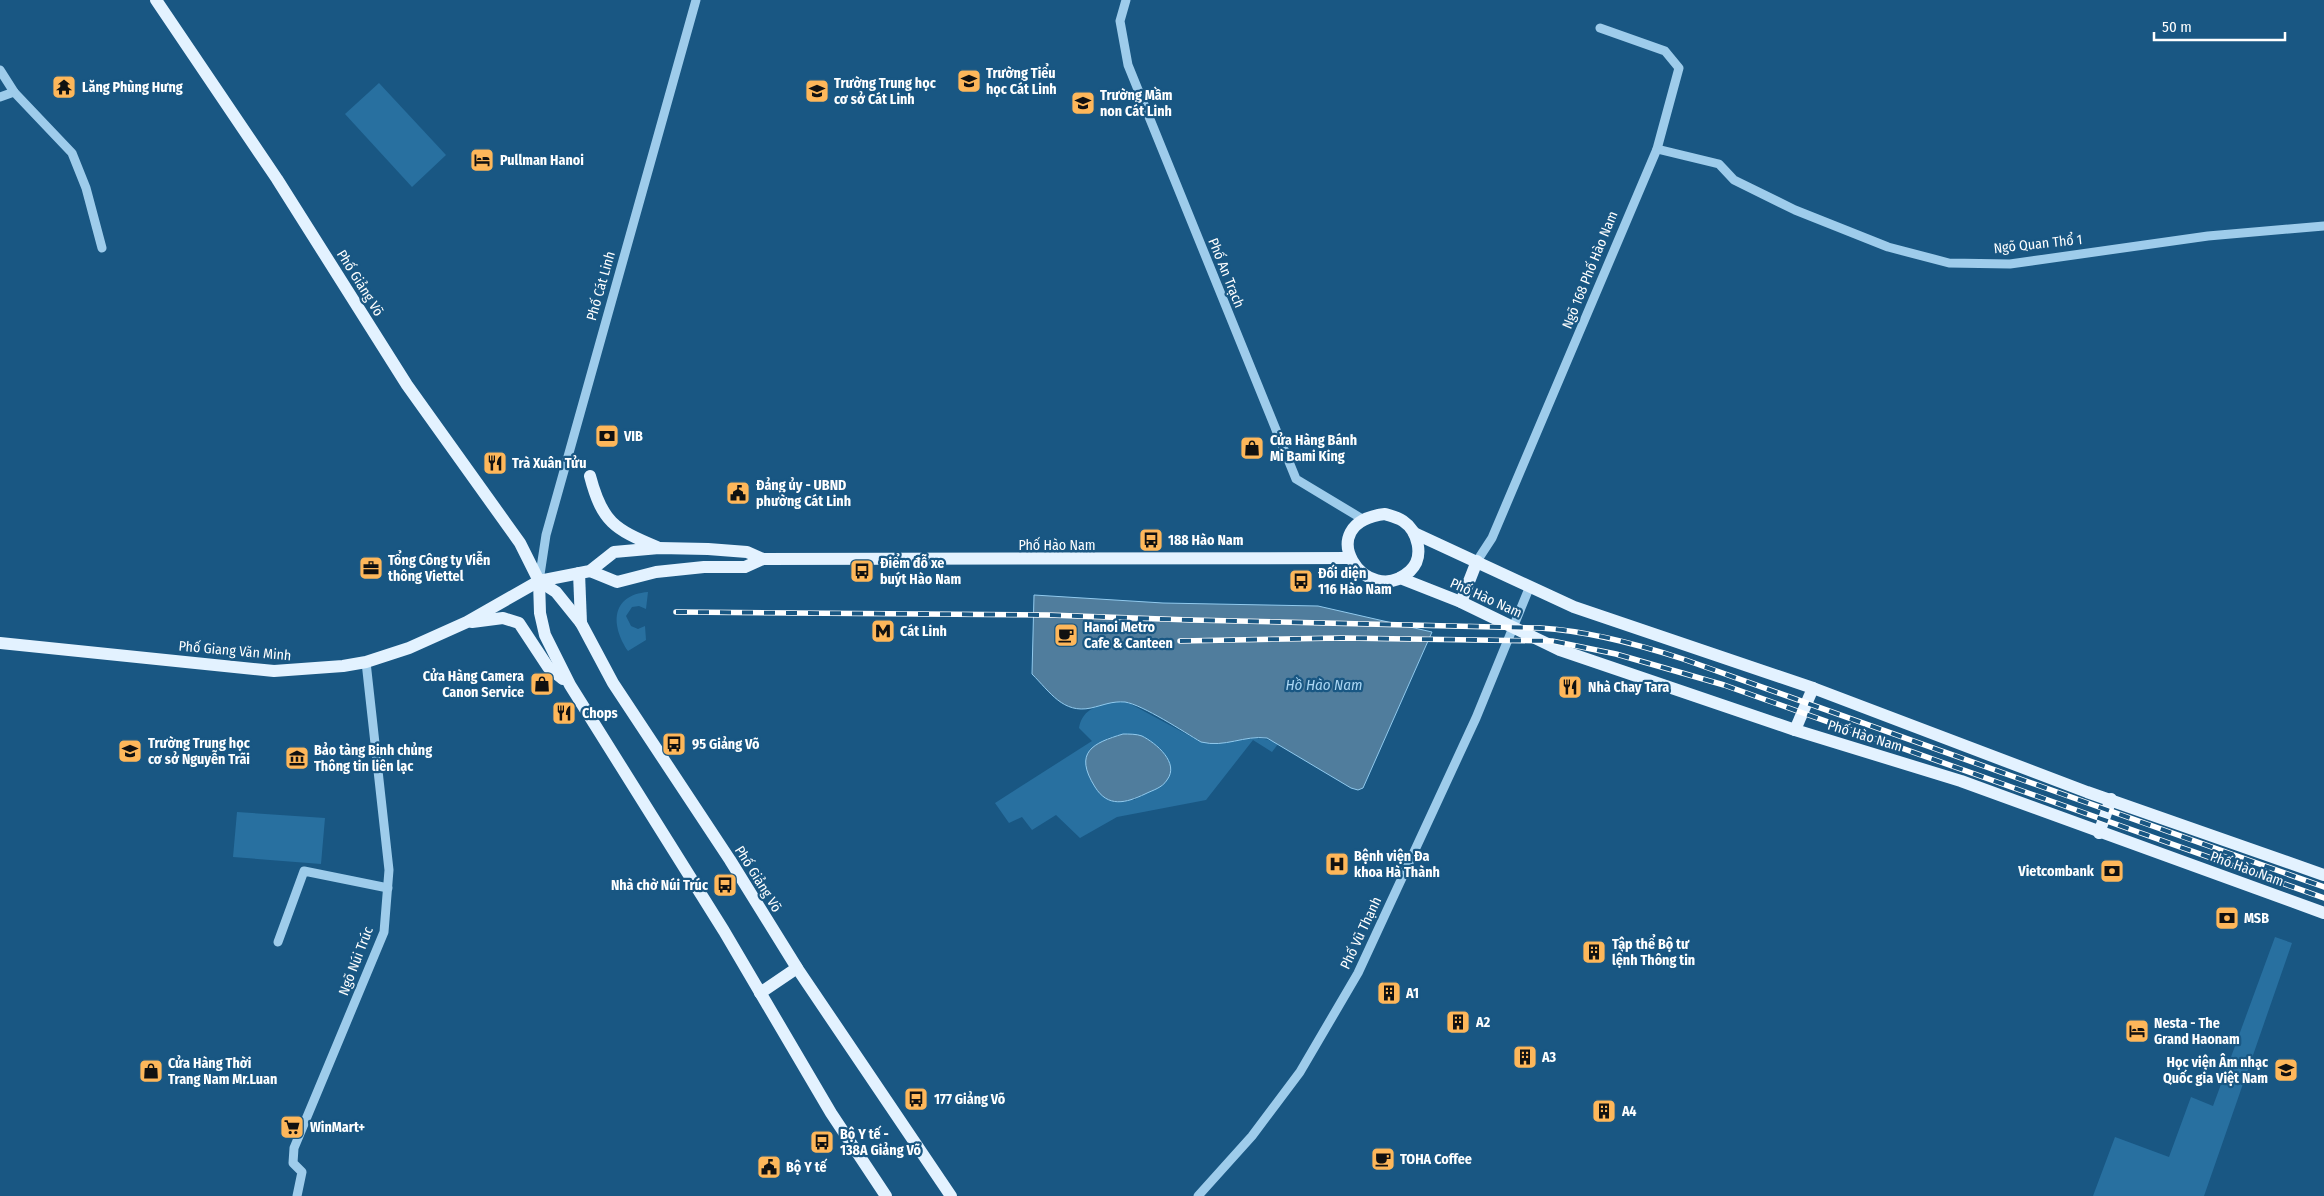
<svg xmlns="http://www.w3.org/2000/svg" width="2324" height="1196" font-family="'Fira Sans Condensed',sans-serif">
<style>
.green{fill:#2870a0;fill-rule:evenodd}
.water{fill:#507d9d;stroke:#91caee}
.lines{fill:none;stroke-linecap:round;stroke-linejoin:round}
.minor{stroke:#9ecceb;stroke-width:9}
.major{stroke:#e3f2ff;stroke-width:12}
.rail-casing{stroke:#fff;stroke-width:5.5}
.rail{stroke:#195783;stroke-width:4;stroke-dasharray:11;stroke-linecap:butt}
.labels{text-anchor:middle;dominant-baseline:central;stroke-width:4.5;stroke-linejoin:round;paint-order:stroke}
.poi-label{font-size:14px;font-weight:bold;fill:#fff;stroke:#195783;text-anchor:start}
.street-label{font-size:14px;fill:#fff;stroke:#195783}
.water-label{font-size:15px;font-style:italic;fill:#aad6f3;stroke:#195783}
</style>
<rect width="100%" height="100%" fill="#195783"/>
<g class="green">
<path d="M 379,83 L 446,155 L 412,187 L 345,114 Z"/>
<path d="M 648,592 L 646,609 L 639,606 L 632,607 L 626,616 L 631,626 L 638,629 L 645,626 L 646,640 L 628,651 C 611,626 610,595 648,592 Z"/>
<path d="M 1108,702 L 1127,702 L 1201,742 C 1229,749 1252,729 1278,744 L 1272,752 L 1253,740 L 1206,800 L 1117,817 L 1080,838 L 1056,815 L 1032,830 L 1022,817 L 1009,823 L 995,803 L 1092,741 L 1079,728 C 1082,711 1094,707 1108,702 ZM 1123,734 L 1141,736 L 1143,795 L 1134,800 L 1096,789 L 1089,777 L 1087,759 L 1108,738 Z"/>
<path d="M 237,812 L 325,818 L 321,864 L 233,857 Z"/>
<path d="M 2275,937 L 2292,943 L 2204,1196 L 2093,1196 L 2115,1137 L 2169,1157 L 2191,1097 L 2213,1106 Z"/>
</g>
<g class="water">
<path d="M 1034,595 L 1163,603 L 1318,606 L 1432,632 L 1363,788 L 1358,790 L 1351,788 L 1267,738 C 1244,735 1225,748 1201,742 C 1184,732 1143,705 1125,702 C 1112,701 1104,705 1091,708 C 1063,714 1050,692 1032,674 Z"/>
<path d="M 1123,734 C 1129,734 1137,734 1142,736 C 1156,743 1180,763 1167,780 C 1162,788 1153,790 1145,794 C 1126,803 1108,808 1095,787 C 1073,752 1093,743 1123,734 Z"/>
</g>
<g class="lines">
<g class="minor">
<path d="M 1126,0 L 1120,21 L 1128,65 L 1296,479 L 1364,520"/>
<path d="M 0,70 L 14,92"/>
<path d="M 0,97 L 14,92 L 72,153 L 86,188 L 102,248"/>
<path d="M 1657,149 L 1719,164 L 1734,180 L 1795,210 L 1888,247 L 1949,263 L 2010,264 L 2208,236 L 2324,226"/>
<path d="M 1477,561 L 1492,538 L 1657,149 L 1679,68 L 1665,51 L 1600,28"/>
<path d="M 539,581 L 546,535 L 696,0"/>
<path d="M 278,942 L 304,871 L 388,888"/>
<path d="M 297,1196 L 302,1172 L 293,1163 L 294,1148 L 384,932 L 389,870 L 366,662"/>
<path d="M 1198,1196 L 1252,1136 L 1300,1072 L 1358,973 L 1476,718 L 1530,586"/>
</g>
<g class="major">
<path d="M 156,0 L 277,179 L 407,385 L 520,543 L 539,581 L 540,613 L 545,635 L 570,685 L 724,931 L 831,1113 L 886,1196"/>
<path d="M 590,476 C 602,522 614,529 657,547"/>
<path d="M 1385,514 C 1391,516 1397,517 1403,521 C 1418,531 1425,557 1410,571 C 1366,611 1309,523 1385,514 Z"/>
<path d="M 1414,533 L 1574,607 L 1813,688 L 2087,792 L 2324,875"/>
<path d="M 590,571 L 617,582 L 656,572 L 704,567 L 745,567 L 763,559 L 1350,558"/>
<path d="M 579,573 L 581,623"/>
<path d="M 1400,578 L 1461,602 L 1560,650 L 1795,730 L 1961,781 L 2324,913"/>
<path d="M 539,581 L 556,592 L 581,623 L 613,683 L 730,860 L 797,968 L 951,1196"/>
<path d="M 1461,602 L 1477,561"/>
<path d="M 472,622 L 503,618 L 519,623 L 548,667 L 563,679"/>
<path d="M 0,643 L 274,671 L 343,666 L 366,662 L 409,648 L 467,622 L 539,581 L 590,571 L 614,552 L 659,548 L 708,549 L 747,552 L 763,559"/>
<path d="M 1795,730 L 1813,688"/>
<path d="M 2099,833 L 2111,799"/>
<path d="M 760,993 L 797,968"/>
</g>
<g class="rail-casing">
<g id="rail">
<path d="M 676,612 L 1048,615 L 1191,620 L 1540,628 C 1589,631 1637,644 1683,659 L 2324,887"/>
<path d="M 1180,641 L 1341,638 L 1552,641 L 1616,654 L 1724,685 L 2324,898"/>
</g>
</g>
<use href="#rail" class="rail"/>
</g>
<defs>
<g id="school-square" transform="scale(1.25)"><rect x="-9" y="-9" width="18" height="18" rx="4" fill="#feb75a" stroke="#195783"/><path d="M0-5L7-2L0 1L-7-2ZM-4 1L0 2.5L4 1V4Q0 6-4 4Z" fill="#111"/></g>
<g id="temple-square" transform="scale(1.25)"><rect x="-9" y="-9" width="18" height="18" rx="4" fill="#feb75a" stroke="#195783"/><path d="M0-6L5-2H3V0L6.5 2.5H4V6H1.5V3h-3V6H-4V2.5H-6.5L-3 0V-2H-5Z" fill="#111"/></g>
<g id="hotel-square" transform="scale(1.25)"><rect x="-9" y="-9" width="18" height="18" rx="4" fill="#feb75a" stroke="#195783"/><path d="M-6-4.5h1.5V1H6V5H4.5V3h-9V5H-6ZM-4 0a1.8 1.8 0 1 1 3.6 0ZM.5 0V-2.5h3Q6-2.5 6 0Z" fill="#111"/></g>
<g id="bank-square" transform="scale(1.25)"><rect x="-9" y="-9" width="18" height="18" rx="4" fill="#feb75a" stroke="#195783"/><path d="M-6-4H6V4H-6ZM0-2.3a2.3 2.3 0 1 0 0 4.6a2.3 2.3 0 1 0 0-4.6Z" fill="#111"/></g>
<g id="shop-square" transform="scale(1.25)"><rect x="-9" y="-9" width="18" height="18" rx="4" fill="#feb75a" stroke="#195783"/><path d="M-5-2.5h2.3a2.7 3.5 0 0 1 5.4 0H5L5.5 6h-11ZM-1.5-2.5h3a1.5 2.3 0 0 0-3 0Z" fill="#111"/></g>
<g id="restaurant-square" transform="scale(1.25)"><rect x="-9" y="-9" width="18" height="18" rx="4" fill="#feb75a" stroke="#195783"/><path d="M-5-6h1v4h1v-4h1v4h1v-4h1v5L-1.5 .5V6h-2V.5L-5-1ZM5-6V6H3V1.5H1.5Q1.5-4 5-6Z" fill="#111"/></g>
<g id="civic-square" transform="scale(1.25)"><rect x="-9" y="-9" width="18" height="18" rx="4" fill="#feb75a" stroke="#195783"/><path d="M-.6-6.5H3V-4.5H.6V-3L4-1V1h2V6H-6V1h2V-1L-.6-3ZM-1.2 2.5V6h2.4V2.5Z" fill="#111"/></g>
<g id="bus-square" transform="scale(1.25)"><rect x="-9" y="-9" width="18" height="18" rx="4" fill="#feb75a" stroke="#195783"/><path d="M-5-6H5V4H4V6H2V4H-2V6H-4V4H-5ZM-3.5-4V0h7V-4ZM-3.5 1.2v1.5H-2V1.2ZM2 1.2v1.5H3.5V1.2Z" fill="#111"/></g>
<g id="office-square" transform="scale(1.25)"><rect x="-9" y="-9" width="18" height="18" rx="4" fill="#feb75a" stroke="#195783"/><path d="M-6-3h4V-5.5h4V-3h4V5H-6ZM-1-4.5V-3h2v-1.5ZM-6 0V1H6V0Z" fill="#111"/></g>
<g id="metro-square" transform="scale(1.25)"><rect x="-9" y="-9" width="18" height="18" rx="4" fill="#feb75a" stroke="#195783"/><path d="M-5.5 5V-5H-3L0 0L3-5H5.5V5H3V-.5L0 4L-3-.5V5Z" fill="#111"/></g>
<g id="cafe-square" transform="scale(1.25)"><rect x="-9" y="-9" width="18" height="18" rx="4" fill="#feb75a" stroke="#195783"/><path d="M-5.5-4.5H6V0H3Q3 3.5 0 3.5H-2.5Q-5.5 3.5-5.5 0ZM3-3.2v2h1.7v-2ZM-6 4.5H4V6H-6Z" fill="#111"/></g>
<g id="museum-square" transform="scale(1.25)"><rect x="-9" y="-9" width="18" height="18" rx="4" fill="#feb75a" stroke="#195783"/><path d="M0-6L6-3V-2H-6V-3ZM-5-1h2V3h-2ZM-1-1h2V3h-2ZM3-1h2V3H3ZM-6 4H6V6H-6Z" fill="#111"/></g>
<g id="hospital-square" transform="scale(1.25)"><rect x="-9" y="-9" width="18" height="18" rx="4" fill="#feb75a" stroke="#195783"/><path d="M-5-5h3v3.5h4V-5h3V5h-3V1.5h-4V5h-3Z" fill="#111"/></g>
<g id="building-square" transform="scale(1.25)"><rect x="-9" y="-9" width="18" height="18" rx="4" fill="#feb75a" stroke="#195783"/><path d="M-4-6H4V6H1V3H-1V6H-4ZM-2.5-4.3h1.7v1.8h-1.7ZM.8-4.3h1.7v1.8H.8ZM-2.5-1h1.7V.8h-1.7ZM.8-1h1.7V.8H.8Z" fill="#111"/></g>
<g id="university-square" transform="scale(1.25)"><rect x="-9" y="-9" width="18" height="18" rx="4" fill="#feb75a" stroke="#195783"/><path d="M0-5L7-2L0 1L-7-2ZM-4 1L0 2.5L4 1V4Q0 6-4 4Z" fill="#111"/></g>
<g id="supermarket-square" transform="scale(1.25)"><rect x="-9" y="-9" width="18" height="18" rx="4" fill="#feb75a" stroke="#195783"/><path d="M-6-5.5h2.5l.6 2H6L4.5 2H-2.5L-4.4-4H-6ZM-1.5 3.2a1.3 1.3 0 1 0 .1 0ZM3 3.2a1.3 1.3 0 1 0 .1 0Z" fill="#111"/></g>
</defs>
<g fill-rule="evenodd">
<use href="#school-square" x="969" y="81"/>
<use href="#temple-square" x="64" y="87"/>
<use href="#school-square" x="817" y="91"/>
<use href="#school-square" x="1083" y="103"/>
<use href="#hotel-square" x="482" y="160"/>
<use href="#bank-square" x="607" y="436"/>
<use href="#shop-square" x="1252" y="448"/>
<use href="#restaurant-square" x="495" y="463"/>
<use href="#civic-square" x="738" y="493"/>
<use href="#bus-square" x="1151" y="540"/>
<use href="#office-square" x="371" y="568"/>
<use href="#bus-square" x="862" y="571"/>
<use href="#bus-square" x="1301" y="581"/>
<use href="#metro-square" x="883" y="631"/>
<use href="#cafe-square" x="1066" y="635"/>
<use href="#shop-square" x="542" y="684"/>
<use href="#restaurant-square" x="1570" y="687"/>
<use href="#restaurant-square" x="564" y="713"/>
<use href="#bus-square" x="674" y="744"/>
<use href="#school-square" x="130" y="751"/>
<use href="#museum-square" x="297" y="758"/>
<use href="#hospital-square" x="1337" y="864"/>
<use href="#bank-square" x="2112" y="871"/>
<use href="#bus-square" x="725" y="885"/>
<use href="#bank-square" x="2227" y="918"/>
<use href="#building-square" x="1594" y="952"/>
<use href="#building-square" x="1389" y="993"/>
<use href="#building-square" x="1458" y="1022"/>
<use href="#hotel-square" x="2137" y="1031"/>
<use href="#building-square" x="1525" y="1057"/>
<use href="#university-square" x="2286" y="1070"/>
<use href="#shop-square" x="151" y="1071"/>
<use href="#bus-square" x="916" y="1099"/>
<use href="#building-square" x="1604" y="1111"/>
<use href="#supermarket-square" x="292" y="1127"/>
<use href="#bus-square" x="822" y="1142"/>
<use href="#cafe-square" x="1383" y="1159"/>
<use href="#civic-square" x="769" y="1167"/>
</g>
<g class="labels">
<g class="poi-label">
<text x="986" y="73">Trường Tiểu<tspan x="986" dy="16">học Cát Linh</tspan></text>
<text x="834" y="83">Trường Trung học<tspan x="834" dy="16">cơ sở Cát Linh</tspan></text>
<text x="82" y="87">Lăng Phùng Hưng</text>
<text x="1100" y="95">Trường Mầm<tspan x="1100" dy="16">non Cát Linh</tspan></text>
<text x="500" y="160">Pullman Hanoi</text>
<text x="624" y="436">VIB</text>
<text x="1270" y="440">Cửa Hàng Bánh<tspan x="1270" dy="16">Mì Bami King</tspan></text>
<text x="512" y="463">Trà Xuân Tửu</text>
<text x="756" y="485">Đảng ủy - UBND<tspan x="756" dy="16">phường Cát Linh</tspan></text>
<text x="1168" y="540">188 Hào Nam</text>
<text x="388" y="560">Tổng Công ty Viễn<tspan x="388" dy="16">thông Viettel</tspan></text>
<text x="880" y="563">Điểm đỗ xe<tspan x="880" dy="16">buýt Hào Nam</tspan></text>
<text x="1318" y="573">Đối diện<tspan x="1318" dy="16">116 Hào Nam</tspan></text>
<text x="1084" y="627">Hanoi Metro<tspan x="1084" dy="16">Cafe &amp; Canteen</tspan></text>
<text x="900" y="631">Cát Linh</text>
<text x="524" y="676" text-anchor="end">Cửa Hàng Camera<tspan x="524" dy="16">Canon Service</tspan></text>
<text x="1588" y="687">Nhà Chay Tara</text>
<text x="582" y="713">Chops</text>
<text x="148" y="743">Trường Trung học<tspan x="148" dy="16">cơ sở Nguyễn Trãi</tspan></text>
<text x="692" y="744">95 Giảng Võ</text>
<text x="314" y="750">Bảo tàng Binh chủng<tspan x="314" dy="16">Thông tin liên lạc</tspan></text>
<text x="1354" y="856">Bệnh viện Đa<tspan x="1354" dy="16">khoa Hà Thành</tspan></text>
<text x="2094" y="871" text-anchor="end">Vietcombank</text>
<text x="708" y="885" text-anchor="end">Nhà chờ Núi Trúc</text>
<text x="2244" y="918">MSB</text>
<text x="1612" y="944">Tập thể Bộ tư<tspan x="1612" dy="16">lệnh Thông tin</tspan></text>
<text x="1406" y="993">A1</text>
<text x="1476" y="1022">A2</text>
<text x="2154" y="1023">Nesta - The<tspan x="2154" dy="16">Grand Haonam</tspan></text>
<text x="1542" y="1057">A3</text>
<text x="2268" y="1062" text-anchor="end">Học viện Âm nhạc<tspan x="2268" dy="16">Quốc gia Việt Nam</tspan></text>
<text x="168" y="1063">Cửa Hàng Thời<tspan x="168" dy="16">Trang Nam Mr.Luan</tspan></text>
<text x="934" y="1099">177 Giảng Võ</text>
<text x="1622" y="1111">A4</text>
<text x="310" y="1127">WinMart+</text>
<text x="840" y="1134">Bộ Y tế -<tspan x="840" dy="16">138A Giảng Võ</tspan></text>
<text x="1400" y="1159">TOHA Coffee</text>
<text x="786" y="1167">Bộ Y tế</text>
</g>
<g class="street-label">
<text transform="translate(2038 244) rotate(-6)">Ngõ Quan Thổ 1</text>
<text transform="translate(1590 270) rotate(-68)">Ngõ 168 Phố Hào Nam</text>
<text transform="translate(1226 273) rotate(68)">Phố An Trạch</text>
<text transform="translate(360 283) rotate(58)">Phố Giảng Võ</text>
<text transform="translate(601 286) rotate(-74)">Phố Cát Linh</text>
<text x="1057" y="545">Phố Hào Nam</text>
<text transform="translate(1486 598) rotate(24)">Phố Hào Nam</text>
<text transform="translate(235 651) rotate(5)">Phố Giang Văn Minh</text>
<text transform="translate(1865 736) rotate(17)">Phố Hào Nam</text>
<text transform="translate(2247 869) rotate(20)">Phố Hào Nam</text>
<text transform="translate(758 879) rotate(58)">Phố Giảng Võ</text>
<text transform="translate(1361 933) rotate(-65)">Phố Vũ Thạnh</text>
<text transform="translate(356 961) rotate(-69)">Ngõ Núi Trúc</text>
</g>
<g class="water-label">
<text x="1324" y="685">Hồ Hào Nam</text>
</g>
</g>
<path d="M2154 32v8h131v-8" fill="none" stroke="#ffffff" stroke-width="2.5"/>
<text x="2162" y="32" font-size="15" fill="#ffffff" stroke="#195783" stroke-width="4" paint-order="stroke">50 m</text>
</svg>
